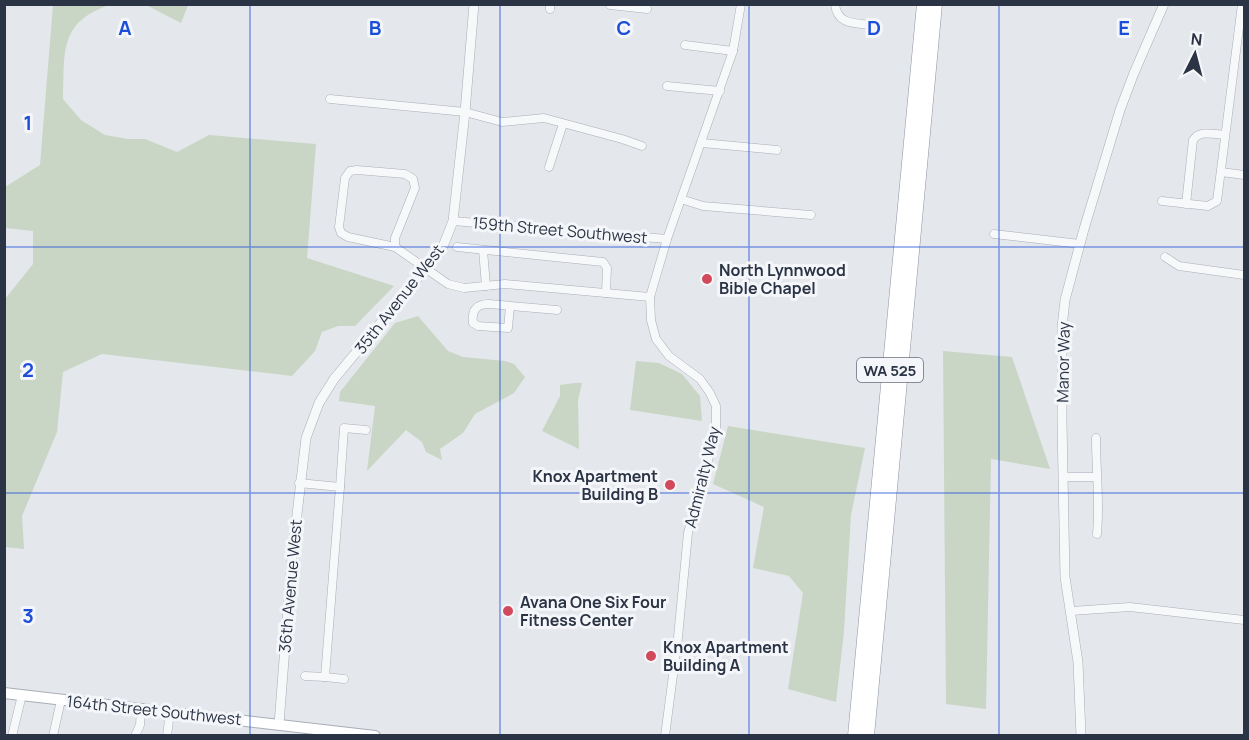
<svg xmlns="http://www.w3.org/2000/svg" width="1249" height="740" font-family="Manrope,sans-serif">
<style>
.green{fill:#c9d6c5}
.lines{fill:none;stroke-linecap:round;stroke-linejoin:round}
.minor-casing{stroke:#a9aeb7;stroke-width:9}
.tertiary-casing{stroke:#a9aeb7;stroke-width:10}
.secondary-casing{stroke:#a9aeb7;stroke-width:12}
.motorway-casing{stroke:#8b94a3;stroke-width:15}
.minor{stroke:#f7f8fa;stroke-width:8}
.tertiary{stroke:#f7f8fa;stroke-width:9}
.secondary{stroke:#fff;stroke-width:10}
.motorway{stroke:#fff;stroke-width:14}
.grid{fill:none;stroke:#1d4ed8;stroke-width:1.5;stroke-opacity:0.55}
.poi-dot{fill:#d1495b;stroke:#f4f6f9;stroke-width:2}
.labels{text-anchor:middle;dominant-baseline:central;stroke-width:6;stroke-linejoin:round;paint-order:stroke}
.shield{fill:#f4f6f9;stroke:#676e7b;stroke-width:1.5}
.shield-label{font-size:15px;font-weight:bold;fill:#2b3445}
.street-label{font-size:16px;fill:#2b3445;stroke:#f4f6f9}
.poi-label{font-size:16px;font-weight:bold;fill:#2b3445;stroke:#f4f6f9;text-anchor:start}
.grid-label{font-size:20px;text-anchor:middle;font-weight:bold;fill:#1d4ed8;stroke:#f4f6f9;stroke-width:6;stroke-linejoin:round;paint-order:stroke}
</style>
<rect width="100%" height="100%" fill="#e4e7ec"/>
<g class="green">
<path d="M 53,5 L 109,5 C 58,23 65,53 63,99 L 81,120 L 105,135 L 128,139 L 145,139 L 177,152 L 209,135 L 316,144 L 307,258 L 394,286 L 355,326 L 338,326 L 322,332 L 315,351 L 292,376 L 102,354 L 63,372 L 57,432 L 22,516 L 24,549 L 5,547 L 5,299 L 33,264 L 33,231 L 5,228 L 5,187 L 40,165 Z"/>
<path d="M 132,5 L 188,5 L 181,23 L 148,6 Z"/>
<path d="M 418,316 L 448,351 L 463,357 L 505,361 L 514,364 L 525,377 L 514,393 L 475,414 L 463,433 L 440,449 L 442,460 L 426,452 L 422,442 L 406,430 L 367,471 L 375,406 L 339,401 L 340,392 L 395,323 Z"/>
<path d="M 943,351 L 1012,357 L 1050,469 L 991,459 L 986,709 L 946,704 Z"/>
<path d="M 636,361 L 659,363 L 682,374 L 700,396 L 702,421 L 630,410 Z"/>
<path d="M 575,383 L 582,383 L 578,400 L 579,449 L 542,431 L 560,396 L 560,385 Z"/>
<path d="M 728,426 L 865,448 L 851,515 L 844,631 L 836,702 L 788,689 L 803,593 L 789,576 L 753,568 L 764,507 L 713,484 Z"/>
</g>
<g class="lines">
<g class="minor-casing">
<g id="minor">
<path d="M 835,4 C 837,25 855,23 871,25"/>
<path d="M 610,5 L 647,9"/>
<path d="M 550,9 L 550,4"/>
<path d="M 685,45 L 733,51"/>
<path d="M 667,86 L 720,91"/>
<path d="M 330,99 L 465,112 L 502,122 L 544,118 L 622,139 L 642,146"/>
<path d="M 702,143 L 777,150"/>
<path d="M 549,167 L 563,124"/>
<path d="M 1221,172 L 1244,175"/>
<path d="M 681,199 L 703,206 L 811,215"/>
<path d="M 1162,201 L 1208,206 L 1217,201 L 1242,4"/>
<path d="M 1186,204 L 1193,140 C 1200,130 1213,134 1225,135"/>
<path d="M 453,221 L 667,239"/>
<path d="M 994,234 L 1080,244"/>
<path d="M 395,247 L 395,238 L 415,188 L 413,179 L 405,174 L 357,170 L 350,171 L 345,178 L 339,227 L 341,233 L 348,237 L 395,247 L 448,284 L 464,288 L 505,284 L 650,297"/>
<path d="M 457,247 L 603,262 L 607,268 L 606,293"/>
<path d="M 483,250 L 486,286"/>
<path d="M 1165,257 L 1179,266 L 1244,275"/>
<path d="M 510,306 L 508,328 L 478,326 L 473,323 C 471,310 477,304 489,304 L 557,310"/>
<path d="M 1096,438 C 1096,470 1100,502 1097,534"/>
<path d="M 1063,477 L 1096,477"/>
<path d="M 299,483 L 340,487 L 325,677 L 344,679"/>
<path d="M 340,487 L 344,428 L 366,430"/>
<path d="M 1071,611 L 1130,607 L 1244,620"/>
<path d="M 305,676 L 325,677"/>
<path d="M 12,736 L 22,695"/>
<path d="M 53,736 L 61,700"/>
<path d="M 135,736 L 140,725 L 141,709"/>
<path d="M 167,736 L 170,712"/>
<path d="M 665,736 L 678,637 L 688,533 L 716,432 L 716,406 L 710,393 L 700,379 L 669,356 L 656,339 L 651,320 L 650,297 L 667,239 L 733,51 L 741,4"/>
</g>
</g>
<g class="tertiary-casing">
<g id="tertiary">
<path d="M 279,724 L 292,557 L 306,438 L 319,403 L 334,379 L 442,249 L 453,221 L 465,112 L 474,4"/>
<path d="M 1081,736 L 1078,662 L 1065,577 L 1062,422 L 1062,327 L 1065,300 L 1084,229 L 1120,110 L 1134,73 L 1164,4"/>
</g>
</g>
<g class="secondary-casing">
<path id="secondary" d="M 4,693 L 375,736"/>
</g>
<g class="motorway-casing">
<g id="motorway">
<path d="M 855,736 L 924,4"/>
<path d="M 867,736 L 935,4"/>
</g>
</g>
<use href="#minor" class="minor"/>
<use href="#tertiary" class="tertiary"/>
<use href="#secondary" class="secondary"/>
<use href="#motorway" class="motorway"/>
</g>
<path class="grid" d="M 250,4 L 250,736M 500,4 L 500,736M 749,4 L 749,736M 999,4 L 999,736M 4,247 L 1244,247M 4,493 L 1244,493"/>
<g class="poi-dot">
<circle cx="707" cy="279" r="6"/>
<circle cx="670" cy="485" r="6"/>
<circle cx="508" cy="611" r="6"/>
<circle cx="651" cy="656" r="6"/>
</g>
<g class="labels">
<rect class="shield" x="857" y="358" width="66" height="24" rx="4.5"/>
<g class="shield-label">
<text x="890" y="370">WA 525</text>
</g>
<g class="street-label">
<text transform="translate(560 230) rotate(5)">159th Street Southwest</text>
<text transform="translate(399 299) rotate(-52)">35th Avenue West</text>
<text transform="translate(1063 362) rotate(-89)">Manor Way</text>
<text transform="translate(702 477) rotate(-76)">Admiralty Way</text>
<text transform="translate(290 586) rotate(-85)">36th Avenue West</text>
<text transform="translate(154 710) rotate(6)">164th Street Southwest</text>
</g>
<g class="poi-label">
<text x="719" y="270">North Lynnwood<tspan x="719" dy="18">Bible Chapel</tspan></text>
<text x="658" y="476" text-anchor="end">Knox Apartment<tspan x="658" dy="18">Building B</tspan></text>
<text x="520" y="602">Avana One Six Four<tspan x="520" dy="18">Fitness Center</tspan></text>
<text x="663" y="647">Knox Apartment<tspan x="663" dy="18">Building A</tspan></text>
</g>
</g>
<g class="grid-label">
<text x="125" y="35">A</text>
<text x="375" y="35">B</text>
<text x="624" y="35">C</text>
<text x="874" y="35">D</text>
<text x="1124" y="35">E</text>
<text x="28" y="130">1</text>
<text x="28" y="377">2</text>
<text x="28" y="623">3</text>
</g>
<rect width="1249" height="740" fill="none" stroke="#2b3445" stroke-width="12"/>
<g transform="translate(1195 54) rotate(6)" stroke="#f4f6f9" stroke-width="4.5" paint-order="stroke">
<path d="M0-4.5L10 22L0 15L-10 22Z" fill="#2b3445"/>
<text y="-9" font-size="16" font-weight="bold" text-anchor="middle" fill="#2b3445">N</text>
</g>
</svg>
